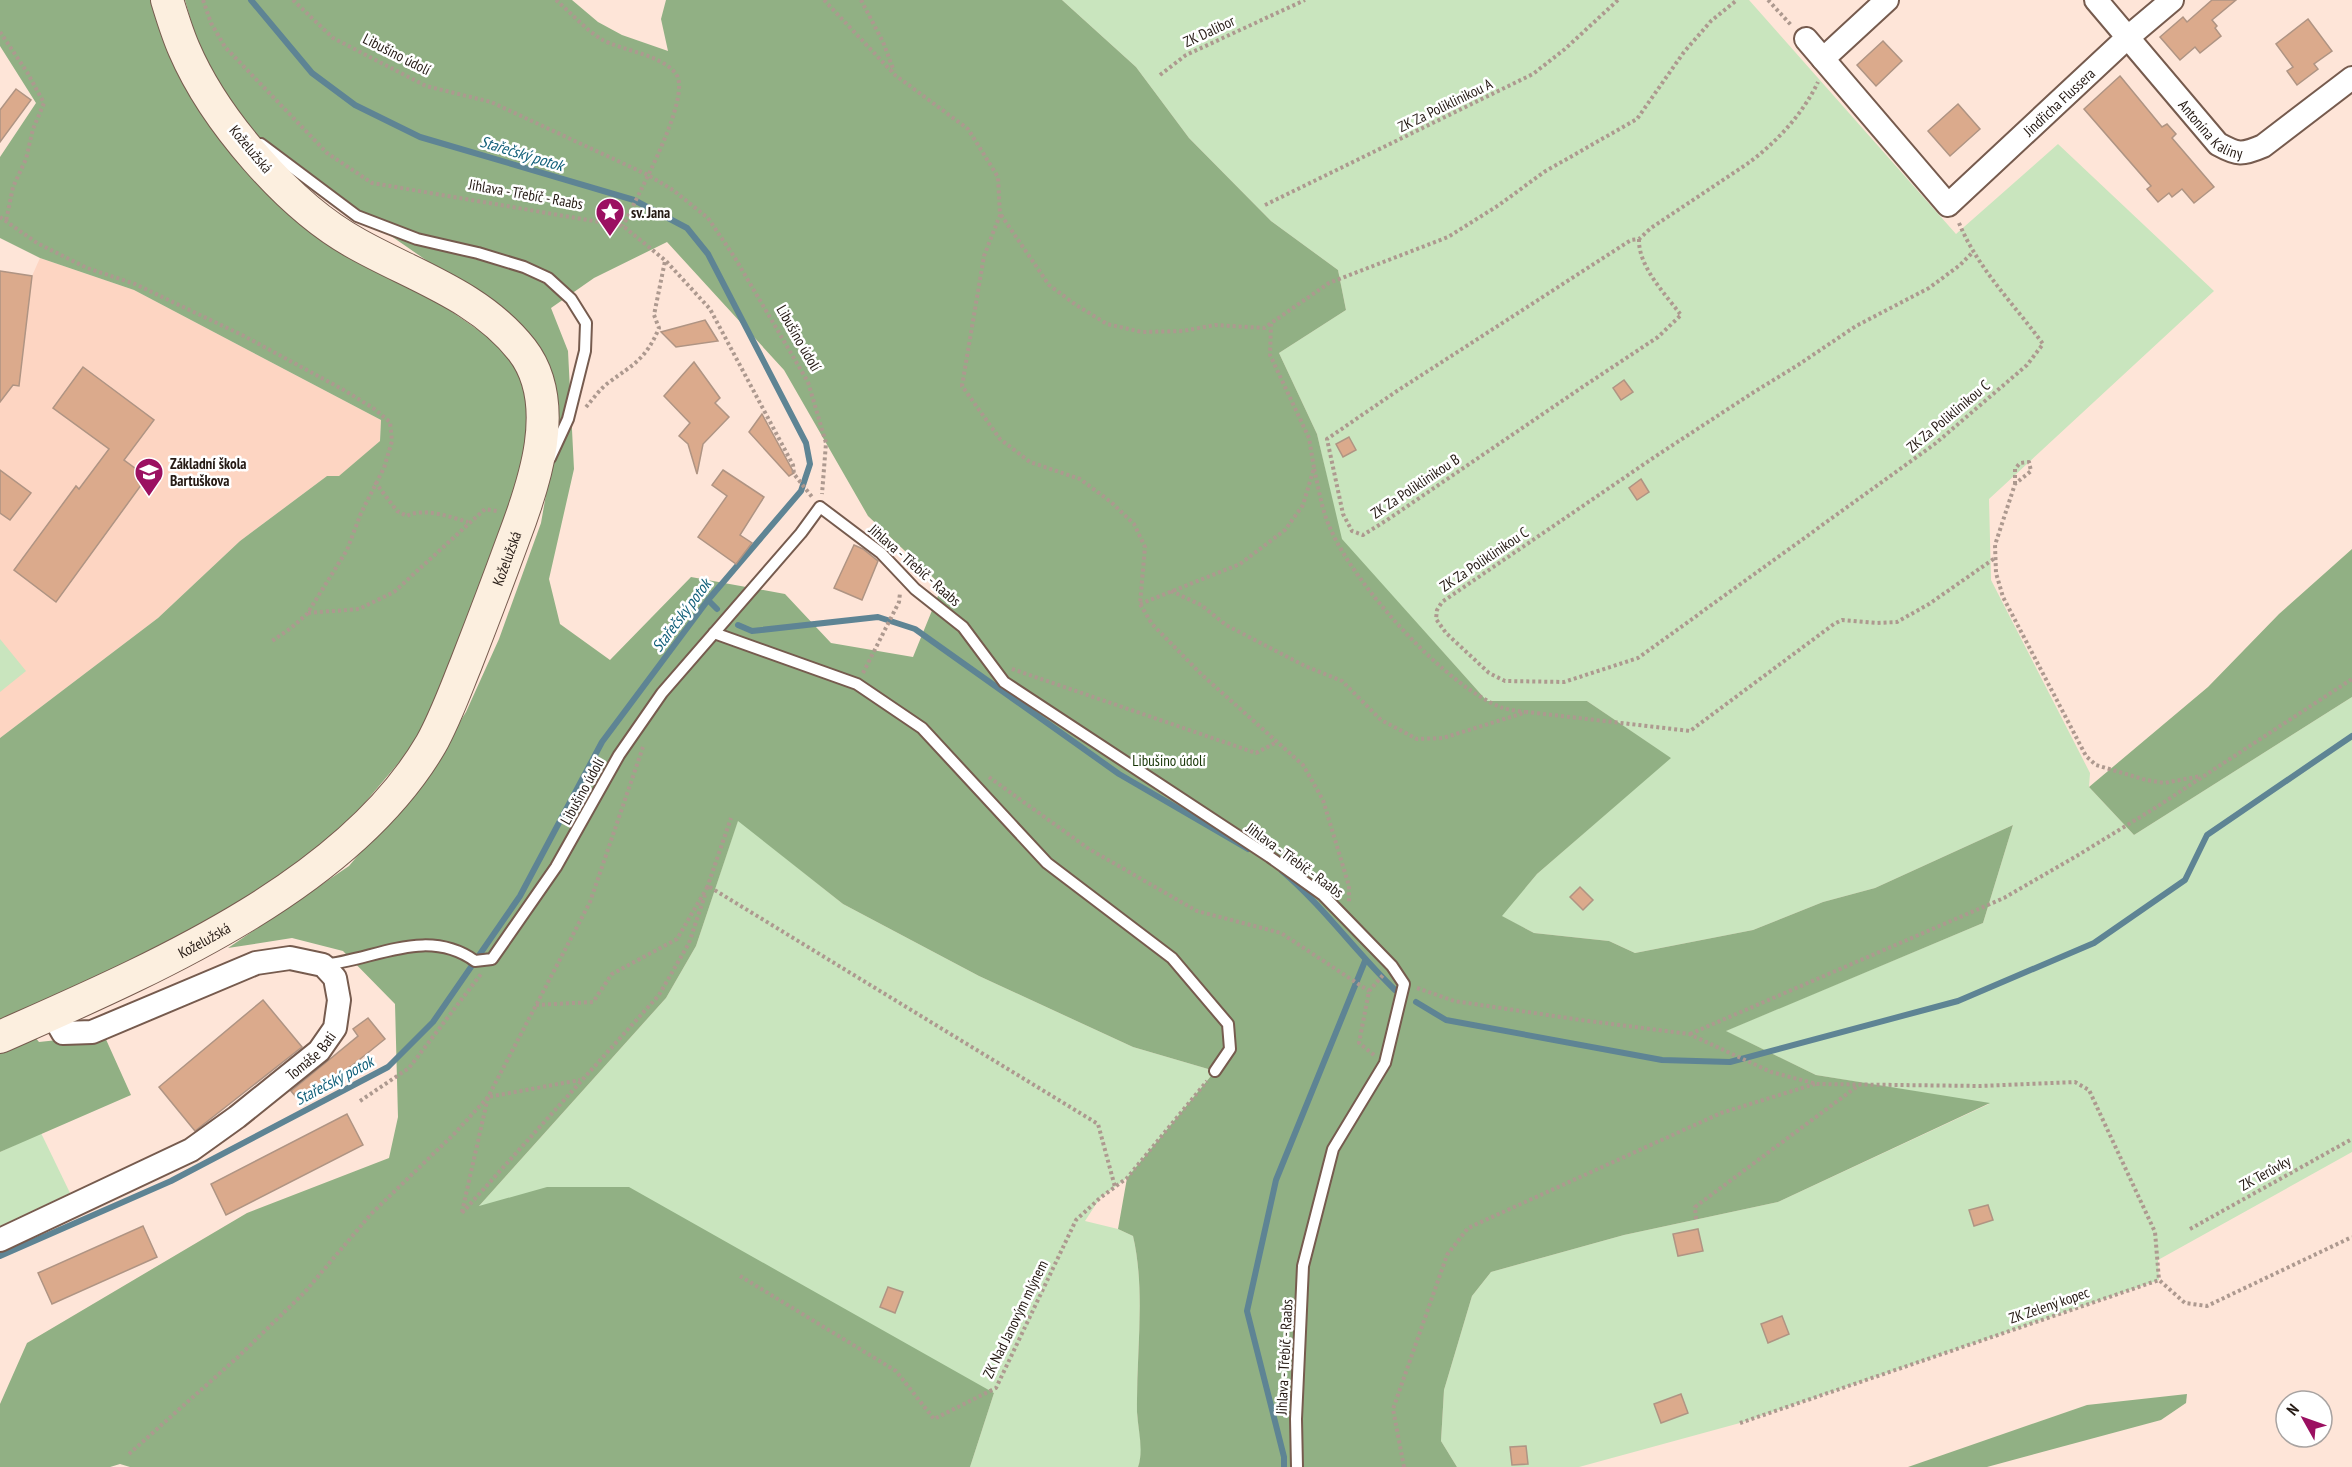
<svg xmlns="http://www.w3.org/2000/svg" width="2352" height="1467" font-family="'PT Sans Narrow',sans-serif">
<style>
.built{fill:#fdd5c2}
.green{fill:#c9e5be}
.forest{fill:#91b084;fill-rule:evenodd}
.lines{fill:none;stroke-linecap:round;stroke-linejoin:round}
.stream{stroke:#5e8494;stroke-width:6}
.building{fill:#dbaa8c;stroke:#af9483;stroke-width:1.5}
.service-casing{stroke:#765b4e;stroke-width:14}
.minor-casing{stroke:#765b4e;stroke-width:26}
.secondary-casing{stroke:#765b4e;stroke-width:34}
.path{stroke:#ad998f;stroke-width:4;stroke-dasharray:3 3;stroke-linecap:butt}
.service{stroke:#fff;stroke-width:10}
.minor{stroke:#fff;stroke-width:22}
.secondary{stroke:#fcefdf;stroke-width:32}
.labels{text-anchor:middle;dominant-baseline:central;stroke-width:5;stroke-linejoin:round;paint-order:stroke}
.street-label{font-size:15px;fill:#251a14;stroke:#fff}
.poi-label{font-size:15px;font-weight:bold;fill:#251a14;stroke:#fff;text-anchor:start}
.park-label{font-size:15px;fill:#153404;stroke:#fff}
.water-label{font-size:16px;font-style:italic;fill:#12607a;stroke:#fff}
</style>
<rect width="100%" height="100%" fill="#fee5d8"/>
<path class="built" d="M 40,258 L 134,290 L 381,420 L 380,441 L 339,477 L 327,476 L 240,541 L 158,618 L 0,738 L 0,271 L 32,276 Z"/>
<g class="green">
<path d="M 1062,0 L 1749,0 L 1956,234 L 2058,144 L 2214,291 L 1989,499 L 1991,580 L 2090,773 L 2089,787 L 2134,835 L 2352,697 L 2352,1152 L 2158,1260 L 2159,1280 L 1740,1423 L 1579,1467 L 1457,1467 L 1441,1441 L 1444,1390 L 1472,1296 L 1491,1272 L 1624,1235 L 1778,1202 L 1989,1104 L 1816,1075 L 1725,1031 L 1983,923 L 2013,825 L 1875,888 L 1823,902 L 1753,930 L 1635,953 L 1609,941 L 1534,933 L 1501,916 L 1537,874 L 1670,758 L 1587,701 L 1487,701 L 1341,539 L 1317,434 L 1279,353 L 1346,310 L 1338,270 L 1271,221 L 1189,138 L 1136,67 Z"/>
<path d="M 0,639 L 26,671 L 0,692 Z"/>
<path d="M 738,820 L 843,904 L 979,976 L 1133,1047 L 1215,1071 L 1127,1178 L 1100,1198 L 1085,1221 L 1118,1229 L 1133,1236 C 1146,1292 1136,1354 1137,1412 C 1138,1430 1145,1450 1138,1467 L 970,1467 L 994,1393 L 478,1207 L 666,998 L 696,946 Z"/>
<path d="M 41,1133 L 70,1193 L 0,1226 L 0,1152 Z"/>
</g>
<g class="forest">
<path d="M 0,0 L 155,0 L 171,54 L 210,126 L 252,174 L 487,336 L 517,364 L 525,390 L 528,431 L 513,516 L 441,699 L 406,754 L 330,844 L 214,923 L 0,1022 L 0,738 L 158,618 L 240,541 L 327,476 L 339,476 L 380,441 L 381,420 L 134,290 L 40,258 L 0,238 L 0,157 L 36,103 L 0,46 Z"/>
<path d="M 185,0 L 572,0 L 598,22 L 622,35 L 668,51 L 661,19 L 666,0 L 1062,0 L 1136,67 L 1189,138 L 1271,221 L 1338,270 L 1346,310 L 1279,353 L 1317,434 L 1342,539 L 1487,701 L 1587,701 L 1671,758 L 1537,874 L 1502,916 L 1534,933 L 1609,941 L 1635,953 L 1753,930 L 1823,902 L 1875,888 L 2013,825 L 1983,923 L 1726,1031 L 1816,1075 L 1990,1103 L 1778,1202 L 1624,1235 L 1491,1272 L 1472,1296 L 1444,1390 L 1441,1441 L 1457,1467 L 1138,1467 C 1144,1450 1138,1430 1137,1412 C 1136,1354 1146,1292 1133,1236 L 1118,1229 L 1127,1178 L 1215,1071 L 1133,1047 L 979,976 L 843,904 L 738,821 L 696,946 L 666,998 L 479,1206 L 547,1187 L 629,1187 L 994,1393 L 970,1467 L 130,1467 L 120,1464 L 110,1467 L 0,1467 L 0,1404 L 27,1343 L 247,1213 L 389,1158 L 398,1117 L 395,1004 L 343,951 L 292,938 L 228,948 L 349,866 L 429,771 L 466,712 L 499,639 L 541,523 L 557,432 L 553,385 L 541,348 L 504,314 L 271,153 L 233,109 L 197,43 ZM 667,242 L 784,370 L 868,516 L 942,586 L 913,657 L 831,643 L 785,594 L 691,577 L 610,660 L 560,624 L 549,579 L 574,469 L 568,351 L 551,308 L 594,278 Z"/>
<path d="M 2352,549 L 2352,697 L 2134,835 L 2089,787 L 2208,687 L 2279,614 Z"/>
<path d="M 104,1035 L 131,1095 L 0,1152 L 0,1049 L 34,1036 L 39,1042 Z"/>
<path d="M 2187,1394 L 2186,1403 L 2161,1420 L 1987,1467 L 1908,1467 L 2087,1405 Z"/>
</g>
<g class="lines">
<g class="stream">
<path d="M 708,600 L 717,609"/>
<path d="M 738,625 L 752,631 L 878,617 L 915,629 L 1119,774 L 1248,849"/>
<path d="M 1282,871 C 1323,906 1356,952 1395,990"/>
<path d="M 1416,1002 L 1446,1020 L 1662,1060 L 1730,1062 L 1958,1001 L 2094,943 L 2185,880 L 2207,835 L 2352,736"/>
<path d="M 0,1256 L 171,1181 L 388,1067 L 433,1022 L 520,896 L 602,742 L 708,600 L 801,491 L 810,464 L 806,443 L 708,254 L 687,228 L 634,200 L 420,137 L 355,105 L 312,73 L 251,0"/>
<path d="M 1284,1467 L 1284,1457 L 1247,1311 L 1276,1180 L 1365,961"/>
</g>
</g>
<g class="building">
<path d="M 2212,0 L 2236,0 L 2212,20 L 2217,26 L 2215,28 L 2221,36 L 2200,53 L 2195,47 L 2180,60 L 2160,37 L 2183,17 L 2187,22 Z"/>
<path d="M 2308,19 L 2332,51 L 2314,64 L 2318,69 L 2297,85 L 2287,71 L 2293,67 L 2276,44 Z"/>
<path d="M 1883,41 L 1902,61 L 1876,86 L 1857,65 Z"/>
<path d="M 2120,76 L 2162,127 L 2167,124 L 2176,134 L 2172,138 L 2214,187 L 2194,203 L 2182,189 L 2172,197 L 2169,193 L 2158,202 L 2147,189 L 2151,186 L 2084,109 Z"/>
<path d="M 16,89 L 31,100 L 0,142 L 0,110 Z"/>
<path d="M 1958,104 L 1980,129 L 1950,156 L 1928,131 Z"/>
<path d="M 0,271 L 32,276 L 19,386 L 13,385 L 0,402 Z"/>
<path d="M 705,320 L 718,341 L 676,347 L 661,332 Z"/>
<path d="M 694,362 L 720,398 L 715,403 L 729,417 L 703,444 L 697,474 L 688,444 L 679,436 L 690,423 L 664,396 Z"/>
<path d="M 83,367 L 154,420 L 124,460 L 147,477 L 56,602 L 14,570 L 76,486 L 79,489 L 109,449 L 53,408 Z"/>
<path d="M 1624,380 L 1633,392 L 1621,400 L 1613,388 Z"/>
<path d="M 762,414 L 794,473 L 789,476 L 749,432 Z"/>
<path d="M 1349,437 L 1356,450 L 1343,457 L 1336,444 Z"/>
<path d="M 0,470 L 31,493 L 10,520 L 0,513 Z"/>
<path d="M 723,470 L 764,497 L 740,535 L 752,543 L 736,564 L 698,537 L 727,496 L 712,485 Z"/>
<path d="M 1641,479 L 1649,492 L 1637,500 L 1629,488 Z"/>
<path d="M 854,545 L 863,549 L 878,561 L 862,600 L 834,588 Z"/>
<path d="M 1580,887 L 1593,900 L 1583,910 L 1570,897 Z"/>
<path d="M 263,1000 L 302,1047 L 195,1131 L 159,1087 Z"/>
<path d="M 368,1018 L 385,1039 L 303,1105 L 291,1091 L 358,1036 L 353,1029 Z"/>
<path d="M 347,1114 L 363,1145 L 226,1215 L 211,1184 Z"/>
<path d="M 1988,1205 L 1993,1220 L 1974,1226 L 1969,1210 Z"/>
<path d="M 143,1226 L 157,1257 L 52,1304 L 38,1273 Z"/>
<path d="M 1698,1229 L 1703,1251 L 1678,1256 L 1673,1234 Z"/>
<path d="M 888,1287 L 903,1292 L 895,1313 L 880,1307 Z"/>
<path d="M 1782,1316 L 1789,1334 L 1768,1343 L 1761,1324 Z"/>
<path d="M 1681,1394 L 1688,1413 L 1661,1423 L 1654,1404 Z"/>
<path d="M 1526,1446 L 1528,1464 L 1512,1465 L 1510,1447 Z"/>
</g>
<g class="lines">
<g class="service-casing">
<g id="service">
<path d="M 261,144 L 357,216 L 417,239 L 478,253 L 524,267 L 548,278 L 571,299 L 586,323 L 585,351 L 568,419 L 550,458"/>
<path d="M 714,633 L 857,684 L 922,728 L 1047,863 L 1172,958 L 1228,1024 L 1230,1049 L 1215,1071"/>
<path d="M 323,965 C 375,960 426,926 475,961 L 492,959 L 556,867 L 619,755 L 662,693 L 801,533 L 820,507 L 881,553 L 915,589 L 963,627 L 1004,682 L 1270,857 L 1323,895 L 1392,966 L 1404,984 L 1385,1063 L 1333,1149 L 1303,1266 L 1296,1419 L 1297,1467"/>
</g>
</g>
<g class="minor-casing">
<g id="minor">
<path id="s1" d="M 2096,0 L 2218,144 C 2238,155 2242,155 2263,146 L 2352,78"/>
<path id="s2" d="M 1806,39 L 1948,205 L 2127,38 L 2172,0"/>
<path d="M 1823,59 L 1887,0"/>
<path id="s3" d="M 0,1240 L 191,1150 L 237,1117 L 319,1051 L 335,1028 L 339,1000 L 335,978 L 323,965 L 290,958 L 256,963 L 92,1032 L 63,1033 L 52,1014"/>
</g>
</g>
<g class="secondary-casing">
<g id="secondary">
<path id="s4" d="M 0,1037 C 146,972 347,888 431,744 C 445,719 455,691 466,664 C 482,623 498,581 513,540 C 534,485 563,403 522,350 C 480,296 414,276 357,244 C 289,207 214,119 184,49 C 177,33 172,16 167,0"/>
</g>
</g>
<g class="path">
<path d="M 203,0 L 211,23 L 225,47 L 327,153 L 372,183 L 623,226 L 666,261 L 710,309 L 793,465 L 794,474 L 812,497"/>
<path d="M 293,0 L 333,38 L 426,86 L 491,102 L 648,175 L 673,190 L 708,218 L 735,258 L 808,382 L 826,443 L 822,494"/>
<path d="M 556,0 C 570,12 585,29 601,39 C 622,51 661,54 676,74 C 693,97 635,200 623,226"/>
<path d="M 824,0 L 895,75 L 968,129 L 998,177 L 1000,215 L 984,256 L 962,386 L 1000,439 L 1030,462 L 1080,479 L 1111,502 L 1134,524 L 1145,547 L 1140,604 L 1152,624 L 1201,674 L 1303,765 L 1323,800 L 1349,886 L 1349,903"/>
<path d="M 861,0 L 883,42 L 894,71"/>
<path d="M 1768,0 L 1792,26"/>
<path d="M 0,32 L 27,72 L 44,103 L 33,129 L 26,159 L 13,187 L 6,221"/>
<path d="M 1160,75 L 1186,55 L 1305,0"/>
<path d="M 1265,205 L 1533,74 L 1565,49 L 1618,0"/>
<path d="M 1001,215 L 1049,285 L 1076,305 L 1107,324 L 1142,332 L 1183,331 L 1215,325 L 1264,328 L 1329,283 L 1448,237 L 1499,205 L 1544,172 L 1637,119 L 1684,52 L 1711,21 L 1737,0"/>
<path d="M 0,217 L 37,243 L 87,268 L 135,284 L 244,336 L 342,389 L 373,408 L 390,422 L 392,441 L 384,468 L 361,513 L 347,550 L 307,614 L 291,628 L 272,641"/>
<path d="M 1959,223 C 1978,269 2014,304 2043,344 L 2027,365 L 1936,443 L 1638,658 L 1564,682 L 1505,681 L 1489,673 L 1446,633 L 1436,619 L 1437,610 L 1442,602 L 1656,456 L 1754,392 L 1798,365 L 1856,326 L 1929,288 L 1960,265 L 1973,252"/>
<path d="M 1639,239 C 1638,266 1665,294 1681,315 L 1658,337 L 1584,386 L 1387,520 L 1363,535 L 1352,531 L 1343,514 L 1327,439 L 1397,391 L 1631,240 L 1639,239 L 1651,228 L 1747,164 C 1775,144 1803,114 1818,82"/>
<path d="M 586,407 C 593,399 600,389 608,383 C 634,364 646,359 659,328 L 654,315 L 665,261"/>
<path d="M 1314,469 C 1319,489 1322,512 1331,530 C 1355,585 1446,687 1503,708 C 1509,710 1518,711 1525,712"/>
<path d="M 375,482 L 397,511 L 407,516 C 424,507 450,517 468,522"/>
<path d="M 2015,484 L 2015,469 L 2020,463 L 2029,462 L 2031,471 L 2015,484 L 1995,545 L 1996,573 L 2003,597 L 2086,756 L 2096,765 L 2146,780 L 2164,783 L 2201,776"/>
<path d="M 1171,591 L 1201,605 L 1226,625 L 1305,666 L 1342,681 L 1381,720 L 1417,739 L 1443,738 L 1527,712 L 1690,731 L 1834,624 L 1842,620 L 1877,623 L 1897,622 L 1929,604 L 1995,558"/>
<path d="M 1140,604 L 1240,564 L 1285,530 L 1303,505 L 1314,468 L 1309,438 L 1270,355 L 1271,324"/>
<path d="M 308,613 L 359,609 L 394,592 L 485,509 L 497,511"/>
<path d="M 1012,669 L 1256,753 L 1277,742"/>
<path d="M 863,673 L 899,602 L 900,593"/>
<path d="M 989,777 L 1089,849 L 1197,911 L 1281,933 L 1369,991"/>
<path d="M 707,888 L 731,818"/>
<path d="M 1417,988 L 1454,1001 L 1581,1020 L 1689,1034 L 1771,1072 L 1817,1084 L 1981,1086 L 2075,1082 L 2089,1090 L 2155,1232 L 2159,1280"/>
<path d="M 536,1005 L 593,1002 L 612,974 L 677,939 L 708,886 L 1098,1124 L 1115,1187"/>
<path d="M 1690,1034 L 2004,898 L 2075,857 L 2155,808 L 2352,679"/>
<path d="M 1374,1055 L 1359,1043 L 1369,991 L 1383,975"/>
<path d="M 360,1101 L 409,1068 L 481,974"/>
<path d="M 462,1212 L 488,1097 L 580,1080"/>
<path d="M 462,1213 L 659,995 L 689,943 L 705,895"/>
<path d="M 1696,1219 L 1695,1207 L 1859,1085"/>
<path d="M 2190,1229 L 2352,1139"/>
<path d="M 740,1276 L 896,1371 L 934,1419 L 996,1388 L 1076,1220 L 1100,1198 L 1127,1178 L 1207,1081"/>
<path d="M 1740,1423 L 2159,1280 L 2185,1303 L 2207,1306 L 2352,1237"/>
<path d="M 129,1454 L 239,1356 L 304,1293 L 371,1214 L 455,1133 L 488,1097 L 590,902 L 643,747"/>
<path d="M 1404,1467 L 1393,1409 L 1447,1255 L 1468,1228 L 1721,1113 L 1815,1084"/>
</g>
<use href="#service" class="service"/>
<use href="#minor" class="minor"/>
<use href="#secondary" class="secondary"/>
</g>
<defs>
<g id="sight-pin" transform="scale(1.5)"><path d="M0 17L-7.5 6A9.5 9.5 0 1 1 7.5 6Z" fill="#9b1061" stroke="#fff"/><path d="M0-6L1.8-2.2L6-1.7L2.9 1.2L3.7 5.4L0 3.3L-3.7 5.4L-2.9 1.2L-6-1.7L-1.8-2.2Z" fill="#fff"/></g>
<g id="school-pin" transform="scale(1.5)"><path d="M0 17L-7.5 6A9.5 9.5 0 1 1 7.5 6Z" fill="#9b1061" stroke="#fff"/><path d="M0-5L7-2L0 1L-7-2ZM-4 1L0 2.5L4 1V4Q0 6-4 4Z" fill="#fff"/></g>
</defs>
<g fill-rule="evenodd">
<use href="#sight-pin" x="610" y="212"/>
<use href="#school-pin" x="149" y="472"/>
</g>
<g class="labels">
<g class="street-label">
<text transform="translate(1209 31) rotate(-25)">ZK Dalibor</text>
<text transform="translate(397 54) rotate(27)">Libušino údolí</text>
<text stroke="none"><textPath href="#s2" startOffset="370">Jindřicha Flussera</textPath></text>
<text transform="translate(1445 105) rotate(-26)">ZK Za Poliklinikou A</text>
<text stroke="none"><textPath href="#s1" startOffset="174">Antonína Kaliny</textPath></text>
<text transform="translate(251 149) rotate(50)">Koželužská</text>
<text transform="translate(526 194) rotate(10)">Jihlava - Třebíč - Raabs</text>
<text transform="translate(799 338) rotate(60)">Libušino údolí</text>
<text transform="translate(1948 416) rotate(-40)">ZK Za Poliklinikou C</text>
<text transform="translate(1415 486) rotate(-34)">ZK Za Poliklinikou B</text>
<text stroke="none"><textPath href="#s4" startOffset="730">Koželužská</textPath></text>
<text transform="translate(1484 559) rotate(-34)">ZK Za Poliklinikou C</text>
<text transform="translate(915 565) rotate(41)">Jihlava - Třebíč - Raabs</text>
<text transform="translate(582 791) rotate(-61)">Libušino údolí</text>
<text transform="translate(1295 860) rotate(36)">Jihlava - Třebíč - Raabs</text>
<text stroke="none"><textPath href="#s4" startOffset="226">Koželužská</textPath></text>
<text stroke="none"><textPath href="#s3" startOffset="364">Tomáše Bati</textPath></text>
<text transform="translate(2265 1173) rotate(-29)">ZK Terůvky</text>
<text transform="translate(2049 1305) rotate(-19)">ZK Zelený kopec</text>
<text transform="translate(1015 1319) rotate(-64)">ZK Nad Janovým mlýnem</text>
<text transform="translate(1284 1357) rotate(-87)">Jihlava - Třebíč - Raabs</text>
</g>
<g class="poi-label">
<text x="631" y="212">sv. Jana</text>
<text x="170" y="463">Základní škola<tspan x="170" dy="17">Bartuškova</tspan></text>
</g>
<g class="park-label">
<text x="1169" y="760">Libušino údolí</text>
</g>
<g class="water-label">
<text transform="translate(522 153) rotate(17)">Stařečský potok</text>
<text transform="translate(681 615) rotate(-53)">Stařečský potok</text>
<text transform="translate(334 1080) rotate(-28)">Stařečský potok</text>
</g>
</g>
<g transform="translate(2304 1419) rotate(310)"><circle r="28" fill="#ffffff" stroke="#a8a3a1" stroke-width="1.5"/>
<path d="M0-4.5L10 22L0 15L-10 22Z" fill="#9b1061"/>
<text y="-9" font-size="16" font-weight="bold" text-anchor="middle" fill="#251a14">N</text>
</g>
</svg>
